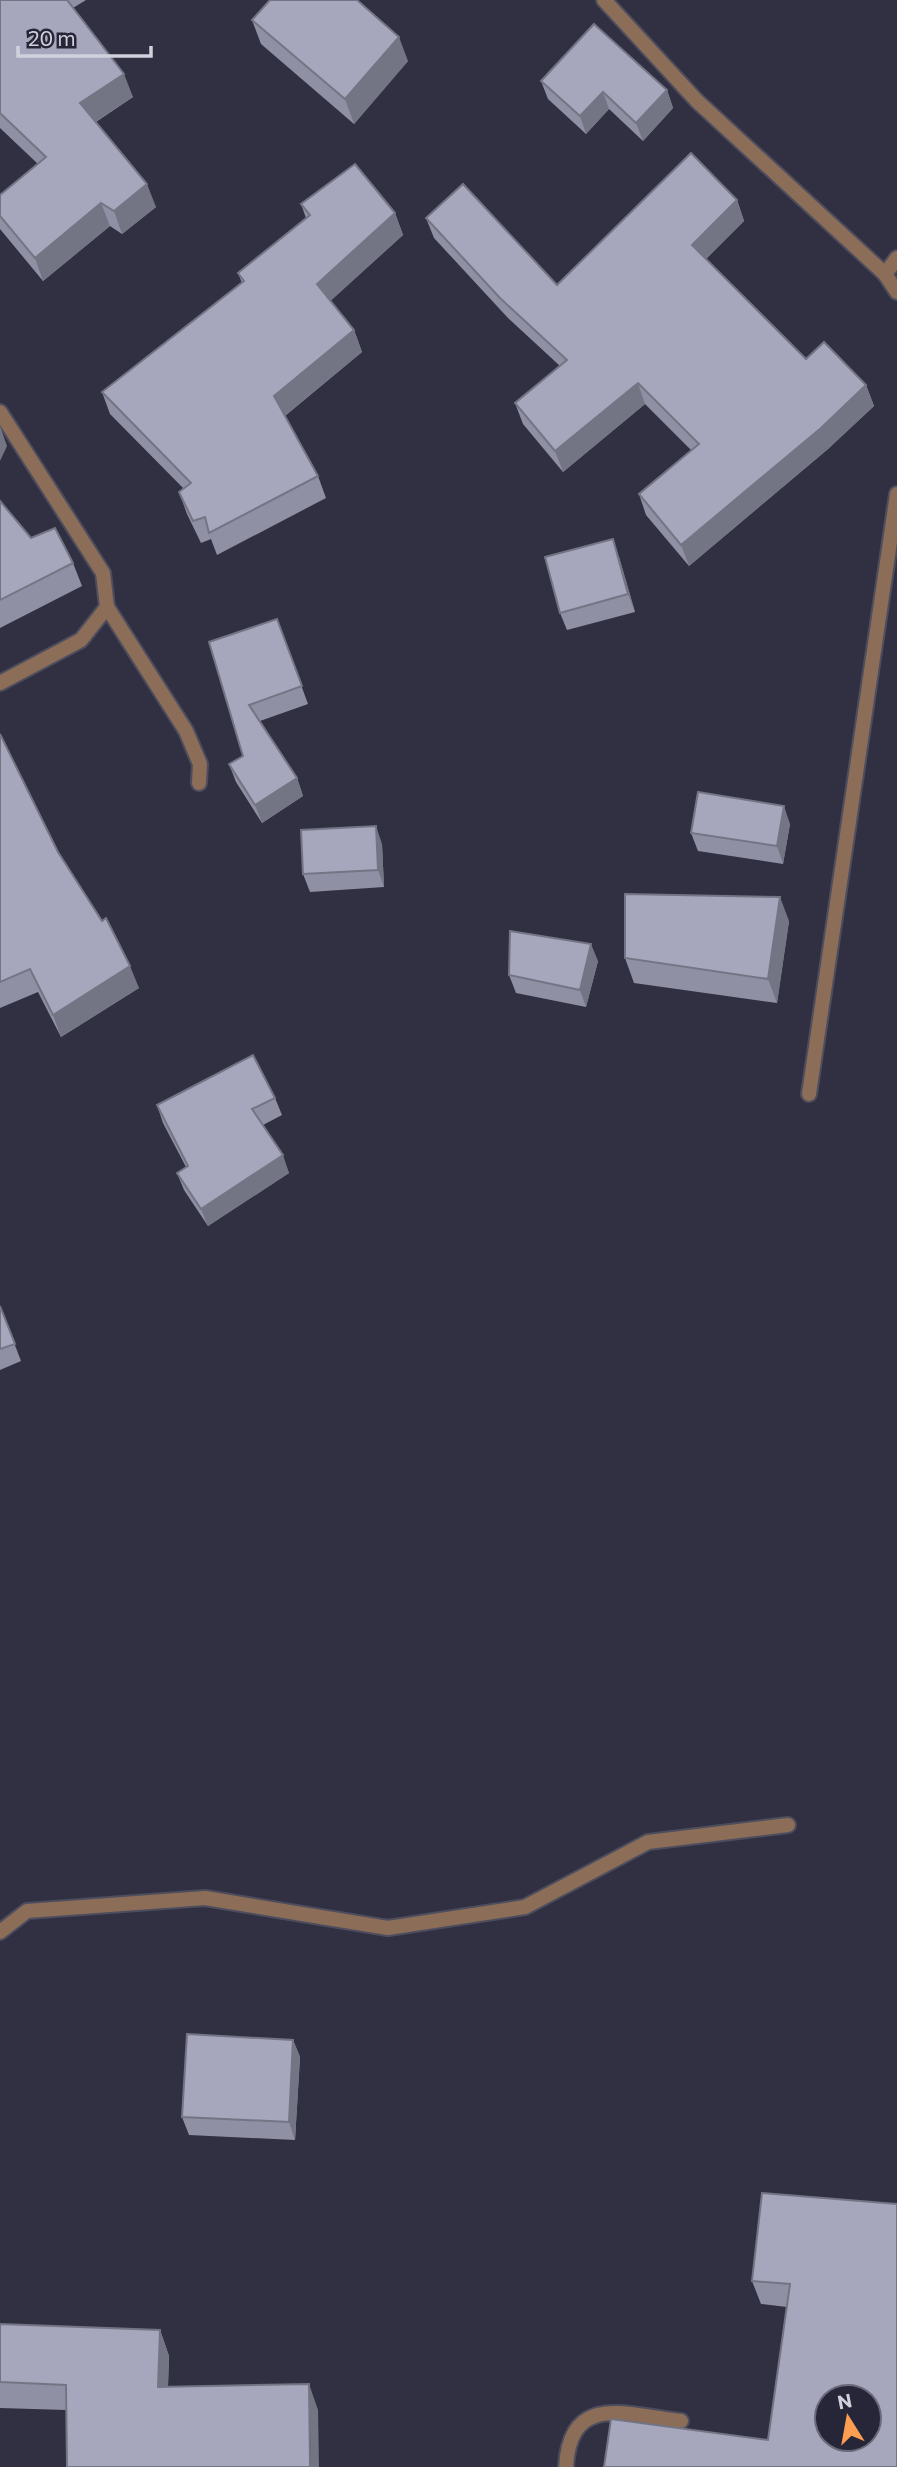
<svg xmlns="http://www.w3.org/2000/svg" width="897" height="2467" font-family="Commissioner,sans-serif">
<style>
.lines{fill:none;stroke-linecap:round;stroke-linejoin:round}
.minor-casing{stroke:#4d4d5e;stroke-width:18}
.minor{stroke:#8c6e58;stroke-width:14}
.wall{fill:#8f90a3}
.shaded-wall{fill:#747584}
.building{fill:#a6a7bd;stroke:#747584;stroke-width:2;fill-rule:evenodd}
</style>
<rect width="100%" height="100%" fill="#303042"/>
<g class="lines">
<g class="minor-casing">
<g id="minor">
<path d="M 604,0 L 697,101 L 885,274 L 897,292"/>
<path d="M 885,274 L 897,258"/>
<path d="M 0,412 L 103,573 L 107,607 L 186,731 L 200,764 L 199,783"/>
<path d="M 0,683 L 81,640 L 107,607"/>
<path d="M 809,1094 L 897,494"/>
<path d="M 0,1932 L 27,1911 L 205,1898 L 388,1928 L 525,1907 L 648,1842 L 788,1825"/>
<path d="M 566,2467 C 570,2392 627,2415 681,2421"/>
</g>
</g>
<use href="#minor" class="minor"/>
</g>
<g class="wall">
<path d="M 0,0 L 86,0 L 73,8 L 133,97 L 96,122 L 156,207 L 122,234 L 110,226 L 43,281 L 0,229 L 0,195 L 38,164 L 0,128 Z"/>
<path d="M 252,20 L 408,61 L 354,124 L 261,44 Z"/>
<path d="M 541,81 L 667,90 L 673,108 L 643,141 L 609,109 L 586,134 L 548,99 Z"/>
<path d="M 737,200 L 744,221 L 706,259 L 806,359 L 866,385 L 874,406 L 828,449 L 689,566 L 646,515 L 639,494 L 691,450 L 645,404 L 563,472 L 523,424 L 515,403 L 560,366 L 508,318 L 434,238 L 426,218 L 557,285 Z"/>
<path d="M 301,204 L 395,213 L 403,235 L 330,301 L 354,330 L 362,352 L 285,416 L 318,476 L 326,498 L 217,555 L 211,539 L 201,543 L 187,514 L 179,492 L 184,489 L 110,414 L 102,392 L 242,283 L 238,273 L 306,218 Z"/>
<path d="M 0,501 L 31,538 L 73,563 L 82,586 L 0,628 Z"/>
<path d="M 619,557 L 635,612 L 567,630 L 560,613 Z"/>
<path d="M 277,619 L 308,704 L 260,721 L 297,778 L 303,796 L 262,823 L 236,782 L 229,764 L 243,756 L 209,642 Z"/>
<path d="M 0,734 L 58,852 L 139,988 L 61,1037 L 38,992 L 0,1008 Z"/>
<path d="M 790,824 L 783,864 L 698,851 L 691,833 Z"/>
<path d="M 382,844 L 384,887 L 310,892 L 303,874 Z"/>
<path d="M 789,921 L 777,1003 L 634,983 L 625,958 Z"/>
<path d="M 598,961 L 586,1007 L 516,993 L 509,975 Z"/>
<path d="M 275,1098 L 282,1115 L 263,1125 L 289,1173 L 208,1226 L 184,1190 L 177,1173 L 186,1167 L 163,1123 L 157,1105 Z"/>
<path d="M 0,1306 L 21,1361 L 0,1370 Z"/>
<path d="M 293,2040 L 300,2057 L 295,2140 L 189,2135 L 182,2117 Z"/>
<path d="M 897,2204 L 768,2440 L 787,2307 L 761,2304 L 752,2281 Z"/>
<path d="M 0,2324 L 160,2330 L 169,2356 L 168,2387 L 318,2410 L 66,2410 L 0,2408 Z"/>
</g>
<g class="shaded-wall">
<path d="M 399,37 L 408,61 L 354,124 L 345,99 Z"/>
<path d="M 124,74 L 133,97 L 89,126 L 80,103 Z"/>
<path d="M 667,90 L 673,108 L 643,141 L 636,123 Z"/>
<path d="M 603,92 L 609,109 L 586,134 L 580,116 Z"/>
<path d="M 147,184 L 156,207 L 122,234 L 114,211 Z"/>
<path d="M 737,200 L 744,221 L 699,265 L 692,245 Z"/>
<path d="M 101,203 L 110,226 L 43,281 L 35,258 Z"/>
<path d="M 395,213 L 403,235 L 325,306 L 317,284 Z"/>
<path d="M 354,330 L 362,352 L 282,418 L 274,396 Z"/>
<path d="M 638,383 L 645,404 L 563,472 L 555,451 Z"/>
<path d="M 866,385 L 874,406 L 828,449 L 689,566 L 681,545 Z"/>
<path d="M 0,426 L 7,446 L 0,461 Z"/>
<path d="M 613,539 L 619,557 L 635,612 L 628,594 Z"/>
<path d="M 297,778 L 303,796 L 262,823 L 255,805 Z"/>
<path d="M 784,806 L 790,824 L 783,864 L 777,846 Z"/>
<path d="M 376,826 L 382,844 L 384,887 L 378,870 Z"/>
<path d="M 780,897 L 789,921 L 777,1003 L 768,979 Z"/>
<path d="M 591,944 L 598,961 L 586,1007 L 580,990 Z"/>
<path d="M 130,966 L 139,988 L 61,1037 L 53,1015 Z"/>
<path d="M 283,1155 L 289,1173 L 208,1226 L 201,1209 Z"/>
<path d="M 293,2040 L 300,2057 L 295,2140 L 289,2122 Z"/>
<path d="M 160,2330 L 169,2356 L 167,2413 L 158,2387 Z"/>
<path d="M 309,2384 L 318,2410 L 319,2467 L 311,2467 Z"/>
</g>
<g class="building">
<path d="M 0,0 L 67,0 L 124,74 L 80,103 L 147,184 L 114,211 L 101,203 L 35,258 L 0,216 L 0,195 L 46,157 L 0,113 Z"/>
<path d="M 270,0 L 357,0 L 399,37 L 345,99 L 252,20 Z"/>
<path d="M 594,24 L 667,90 L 636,123 L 603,92 L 580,116 L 541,81 Z"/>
<path d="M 691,153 L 737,200 L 692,245 L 806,359 L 824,342 L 866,385 L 821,428 L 681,545 L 639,494 L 699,444 L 638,383 L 555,451 L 515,403 L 567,360 L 500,298 L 426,218 L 463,184 L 557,285 Z"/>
<path d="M 355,164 L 395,213 L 317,284 L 354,330 L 274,396 L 318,476 L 209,533 L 205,517 L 193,521 L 179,492 L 191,483 L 102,392 L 244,281 L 238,273 L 310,215 L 301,204 Z"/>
<path d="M 0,501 L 31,538 L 55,528 L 73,563 L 0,600 Z"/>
<path d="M 613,539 L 628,594 L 560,613 L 545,557 Z"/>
<path d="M 277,619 L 302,686 L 249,705 L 297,778 L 255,805 L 229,764 L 243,756 L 209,642 Z"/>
<path d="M 0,734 L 58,852 L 102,921 L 106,918 L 130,966 L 53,1015 L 30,969 L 0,982 Z"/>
<path d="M 698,792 L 784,806 L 777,846 L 691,833 Z"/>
<path d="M 376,826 L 378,870 L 303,874 L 301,830 Z"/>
<path d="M 625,894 L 780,897 L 768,979 L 625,958 Z"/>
<path d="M 510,931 L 591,944 L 580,990 L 509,975 Z"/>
<path d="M 253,1055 L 275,1098 L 252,1109 L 283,1155 L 201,1209 L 177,1173 L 188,1166 L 157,1105 Z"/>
<path d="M 0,1306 L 15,1344 L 0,1349 Z"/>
<path d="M 187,2034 L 293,2040 L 289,2122 L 182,2117 Z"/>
<path d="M 762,2193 L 897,2204 L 897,2467 L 604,2467 L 611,2419 L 768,2440 L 790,2284 L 752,2281 ZM 827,2397 L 869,2397 L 869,2439 L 827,2439 Z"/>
<path d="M 0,2324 L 160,2330 L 158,2387 L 309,2384 L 310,2466 L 315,2467 L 67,2467 L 66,2385 L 0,2382 Z"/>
</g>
<g transform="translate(848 2418) rotate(349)"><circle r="33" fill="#262638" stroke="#6a6a7a" stroke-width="2"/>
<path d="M0-5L12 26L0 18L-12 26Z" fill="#fc9e52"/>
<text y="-10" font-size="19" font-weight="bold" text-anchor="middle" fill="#d1d1dd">N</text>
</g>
<path d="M18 46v10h133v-10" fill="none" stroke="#d1d1dd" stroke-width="3.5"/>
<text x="28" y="46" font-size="21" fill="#d1d1dd" stroke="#262638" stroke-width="5" paint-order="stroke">20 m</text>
</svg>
